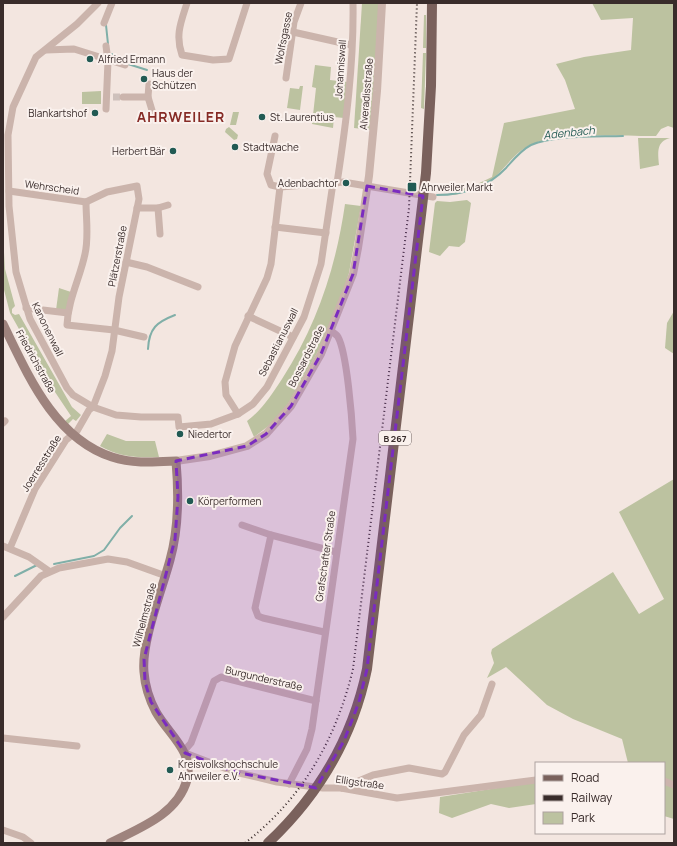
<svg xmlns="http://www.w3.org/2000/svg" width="677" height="846" font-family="Manrope,sans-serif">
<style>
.green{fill:#bcc2a0}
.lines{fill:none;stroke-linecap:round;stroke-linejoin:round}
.stream{stroke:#80afa8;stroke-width:2}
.minor-tunnel{stroke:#cec1bc;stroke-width:7;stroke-dasharray:7 3.5;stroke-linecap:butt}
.minor{stroke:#cbb4ac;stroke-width:7}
.tertiary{stroke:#cbb4ac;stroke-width:8}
.secondary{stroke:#9e837d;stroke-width:9}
.primary{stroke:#7a615c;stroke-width:10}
.rail{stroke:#392c2b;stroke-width:2;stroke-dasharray:1 3;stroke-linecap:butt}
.marked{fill:#7b2cbf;fill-opacity:0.2;stroke:#7b2cbf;stroke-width:3;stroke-dasharray:8 5;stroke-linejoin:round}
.poi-dot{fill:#215a53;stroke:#faf1ed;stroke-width:1.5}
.labels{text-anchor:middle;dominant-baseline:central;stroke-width:4;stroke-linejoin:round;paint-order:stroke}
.shield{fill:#faf1ed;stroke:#736765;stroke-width:1}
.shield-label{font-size:9px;font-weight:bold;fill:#392c2b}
.street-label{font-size:10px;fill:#392c2b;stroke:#faf1ed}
.poi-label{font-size:10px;fill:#392c2b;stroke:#faf1ed;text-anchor:start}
.water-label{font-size:11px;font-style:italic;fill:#215a53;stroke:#faf1ed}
.district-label{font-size:14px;font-weight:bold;letter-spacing:1px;fill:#862b26;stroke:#faf1ed}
</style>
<rect width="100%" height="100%" fill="#f3e6e0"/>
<g class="green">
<path d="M 362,3 L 380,3 L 372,130 L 354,128 Z"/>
<path d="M 592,3 L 674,3 L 674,128 L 668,126 L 661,129 L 656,136 C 625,136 556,132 530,145 C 508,156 499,181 477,190 L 476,187 C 467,190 460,195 452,195 L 454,190 L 471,187 L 492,177 L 504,123 L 575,109 L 565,80 L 556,64 L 584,57 L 631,50 L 633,18 L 601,20 Z"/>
<path d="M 424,15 L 426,15 L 426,48 L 423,48 Z"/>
<path d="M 423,53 L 426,53 L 424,109 L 421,108 Z"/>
<path d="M 315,65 L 331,67 L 330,80 L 347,82 L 344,118 L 334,117 L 333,128 L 312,124 L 316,88 L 312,87 Z"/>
<path d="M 300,86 L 303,86 L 300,110 L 287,108 L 290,88 L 299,89 Z"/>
<path d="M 101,91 L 101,104 L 82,104 L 82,92 Z"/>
<path d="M 233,112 L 239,112 L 236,125 L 230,125 Z"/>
<path d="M 229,127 L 238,135 L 237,139 L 234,140 L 225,132 L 226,129 Z"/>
<path d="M 638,138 L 670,138 C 656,142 658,152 659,165 L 640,169 Z"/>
<path d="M 467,200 L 471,203 L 465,242 L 459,247 L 449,246 L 440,256 L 429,252 L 435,203 L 437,201 L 450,202 Z"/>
<path d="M 345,204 L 361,206 L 349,273 L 340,301 L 320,348 L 288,404 L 271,424 L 254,437 L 247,421 C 262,410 272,394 282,379 C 317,325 336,267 345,204 Z"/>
<path d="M 3,235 L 5,269 L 15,306 L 12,309 L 12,313 L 15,315 L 19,314 L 72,407 L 81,415 L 76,421 L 73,419 L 67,425 L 64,422 L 71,416 L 51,386 L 10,313 L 3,286 Z"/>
<path d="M 59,288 L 71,292 L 66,311 L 56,310 Z"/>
<path d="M 674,311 L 674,354 L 665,348 L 667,323 Z"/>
<path d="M 107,434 L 126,441 L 155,441 L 159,457 C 137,458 119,457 100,446 Z"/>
<path d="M 674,479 L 674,819 L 664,816 L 664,763 L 628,763 L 622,739 L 573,719 L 547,705 L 506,667 L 487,678 L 494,663 L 491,653 L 492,649 L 613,572 L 639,614 L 664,599 L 619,512 Z"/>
<path d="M 536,782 L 536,804 L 509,808 L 491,804 L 452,818 L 439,813 L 440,797 Z"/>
</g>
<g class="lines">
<g class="stream">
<path d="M 106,25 L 108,44"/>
<path d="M 112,54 L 116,59"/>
<path d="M 128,64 L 147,70"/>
<path d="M 437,195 C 464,195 487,188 506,168 C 513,160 521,150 531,145 C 555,135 597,137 623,136"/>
<path d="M 148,349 C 149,328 157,322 175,315"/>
<path d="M 54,564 L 94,556 L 104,550 L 120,528 L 132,516"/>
<path d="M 15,576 L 37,565"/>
</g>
<path class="minor-tunnel" d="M 113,97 L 123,97"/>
<g class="minor">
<path d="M 98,3 L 77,24 L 36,57 L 13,107 L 8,135 L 9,206 L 16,272 L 30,319 L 67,388 L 73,395 L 93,407 L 116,415 L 141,417 L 178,417 L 179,427 L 211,424 L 238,414 L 253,404 L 267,387 L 304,317 L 321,264 L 333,183"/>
<path d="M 187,3 C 181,22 175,35 182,55 L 213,60 L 229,59 L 247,3"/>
<path d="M 104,23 L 112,3"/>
<path d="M 293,32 L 351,45"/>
<path d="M 106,46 L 108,61 L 106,109"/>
<path d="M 46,50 L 74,49 L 125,65"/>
<path d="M 286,78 L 294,22 L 301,3"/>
<path d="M 123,97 L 148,97 L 149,84"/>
<path d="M 148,97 L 154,117 L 173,116"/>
<path d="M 275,136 L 267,174 L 271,185 L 280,187 L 344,182"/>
<path d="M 337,183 C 346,124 354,63 353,3"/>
<path d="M 349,183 L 433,197"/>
<path d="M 9,191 L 86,202 L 107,192 L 137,186 L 139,199 L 119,297 L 112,351 L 105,376 L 93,407 L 89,410 L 77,431 L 66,440 L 35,489 L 10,548"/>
<path d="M 86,202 C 86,219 89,237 85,254 C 80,278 68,300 67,325 L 114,330 L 144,337"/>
<path d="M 137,208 L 158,208 L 160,234"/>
<path d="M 158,208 L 168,205"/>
<path d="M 275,227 L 326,233"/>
<path d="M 126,262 L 147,267 L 198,287"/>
<path d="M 26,308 L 68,313"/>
<path d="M 248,316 L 293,337"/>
<path d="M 238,414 L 226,395 L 225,382 L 235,346 L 267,278 L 271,264 L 280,187"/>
<path d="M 3,423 L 5,421"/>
<path d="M 242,525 L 271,535"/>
<path d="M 3,546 L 29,557 L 49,571"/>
<path d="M 3,617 L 41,576 L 59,568 L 108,559 L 127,562 L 166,576"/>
<path d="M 324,632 L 263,618 L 258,616 L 255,608 L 271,535 L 336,552"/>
<path d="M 3,738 L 77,746"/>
<path d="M 184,751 L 191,743 L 214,681 L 221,677 L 316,701"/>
<path d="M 185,753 L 235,772 L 277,782 L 323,788 L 341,788 L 397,798 L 536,780"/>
<path d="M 664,781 L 674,785"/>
<path d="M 289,784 L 307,749 L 312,729 L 353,439 C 352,419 347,353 338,337 C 337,335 334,333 331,331"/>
<path d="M 342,788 L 373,775 L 409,768 L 442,774 L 445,772 L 464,735 L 481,715 L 492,684"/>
<path d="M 3,830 L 23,837 L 31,843"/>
</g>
<path class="tertiary" d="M 176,461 L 210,456 L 247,446 L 266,434 L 291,406 L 321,354 L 353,274 L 358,248 L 369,176 L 377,91 L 382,3"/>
<path class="secondary" d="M 3,324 C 28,375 54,438 112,457 C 133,464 155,462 176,461 C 179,495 179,528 170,560 C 162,590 141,642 144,672 C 145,686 149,699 156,712 C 169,735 194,751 187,780 C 177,815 139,828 110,843"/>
<path class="primary" d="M 268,843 C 319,795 353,737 367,669 L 426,173 L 431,86 L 432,3"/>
<path class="rail" d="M 245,843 C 303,798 336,739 353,669 L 409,208 L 417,3"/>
</g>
<path class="marked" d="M 367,186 L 423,196 L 367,669 L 359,702 L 344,741 L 316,788 L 235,772 L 185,753 L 151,702 L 145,682 L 144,659 L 175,539 L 178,497 L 176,461 L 247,446 L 266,434 L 291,406 L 321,354 L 353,274 Z"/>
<g class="poi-dot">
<circle cx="90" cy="59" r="4"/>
<circle cx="144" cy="79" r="4"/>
<circle cx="95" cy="113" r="4"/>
<circle cx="262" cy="117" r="4"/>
<circle cx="235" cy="147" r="4"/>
<circle cx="173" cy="151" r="4"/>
<circle cx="346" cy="183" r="4"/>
<rect x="407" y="182" width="10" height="10" rx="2"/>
<circle cx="180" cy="434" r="4"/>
<circle cx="190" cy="501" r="4"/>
<circle cx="170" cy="770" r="4"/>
</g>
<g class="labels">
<rect class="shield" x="379" y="431" width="32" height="14" rx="3"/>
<g class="shield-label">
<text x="395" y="438">B 267</text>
</g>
<g class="street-label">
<text transform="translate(283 38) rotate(-79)">Wolfsgasse</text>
<text transform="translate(340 69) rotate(-86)">Johanniswall</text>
<text transform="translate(366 94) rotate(-85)">Alveradisstraße</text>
<text transform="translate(52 187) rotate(8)">Wehrscheid</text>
<text transform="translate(117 256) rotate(-79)">Plätzerstraße</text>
<text transform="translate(48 329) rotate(64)">Kanonenwall</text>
<text transform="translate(278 342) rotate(-63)">Sebastianuswall</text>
<text transform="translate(306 356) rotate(-63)">Bossardstraße</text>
<text transform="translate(36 361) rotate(61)">Friedrichstraße</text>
<text transform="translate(41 463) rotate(-58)">Joerresstraße</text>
<text transform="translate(325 556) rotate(-82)">Grafschafter Straße</text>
<text transform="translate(144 615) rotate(-75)">Wilhelmstraße</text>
<text transform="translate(264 678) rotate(13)">Burgunderstraße</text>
<text transform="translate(360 782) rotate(8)">Elligstraße</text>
</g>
<g class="poi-label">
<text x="98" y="59">Alfried Ermann</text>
<text x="152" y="73">Haus der<tspan x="152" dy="12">Schützen</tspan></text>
<text x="87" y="113" text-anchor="end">Blankartshof</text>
<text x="270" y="117">St. Laurentius</text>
<text x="243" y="147">Stadtwache</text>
<text x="165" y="151" text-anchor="end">Herbert Bär</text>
<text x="338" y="183" text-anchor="end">Adenbachtor</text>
<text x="421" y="187">Ahrweiler Markt</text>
<text x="188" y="434">Niedertor</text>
<text x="198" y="501">Körperformen</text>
<text x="178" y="764">Kreisvolkshochschule<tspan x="178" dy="12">Ahrweiler e.V.</tspan></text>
</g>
<g class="water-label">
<text transform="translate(569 132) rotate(-6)">Adenbach</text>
</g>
<g class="district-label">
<text x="181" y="116">AHRWEILER</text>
</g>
</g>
<rect width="677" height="846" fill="none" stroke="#392c2b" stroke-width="8"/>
<rect x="535" y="762" width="130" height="72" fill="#faf1ed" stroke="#ada29f"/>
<rect x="543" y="775" width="20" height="6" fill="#7a615c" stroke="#ada29f"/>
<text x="571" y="782" font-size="12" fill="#392c2b">Road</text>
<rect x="543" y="795" width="20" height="6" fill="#392c2b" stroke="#ada29f"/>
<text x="571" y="802" font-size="12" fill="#392c2b">Railway</text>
<rect x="543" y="812" width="20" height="12" fill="#bcc2a0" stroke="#ada29f"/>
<text x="571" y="822" font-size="12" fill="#392c2b">Park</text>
</svg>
